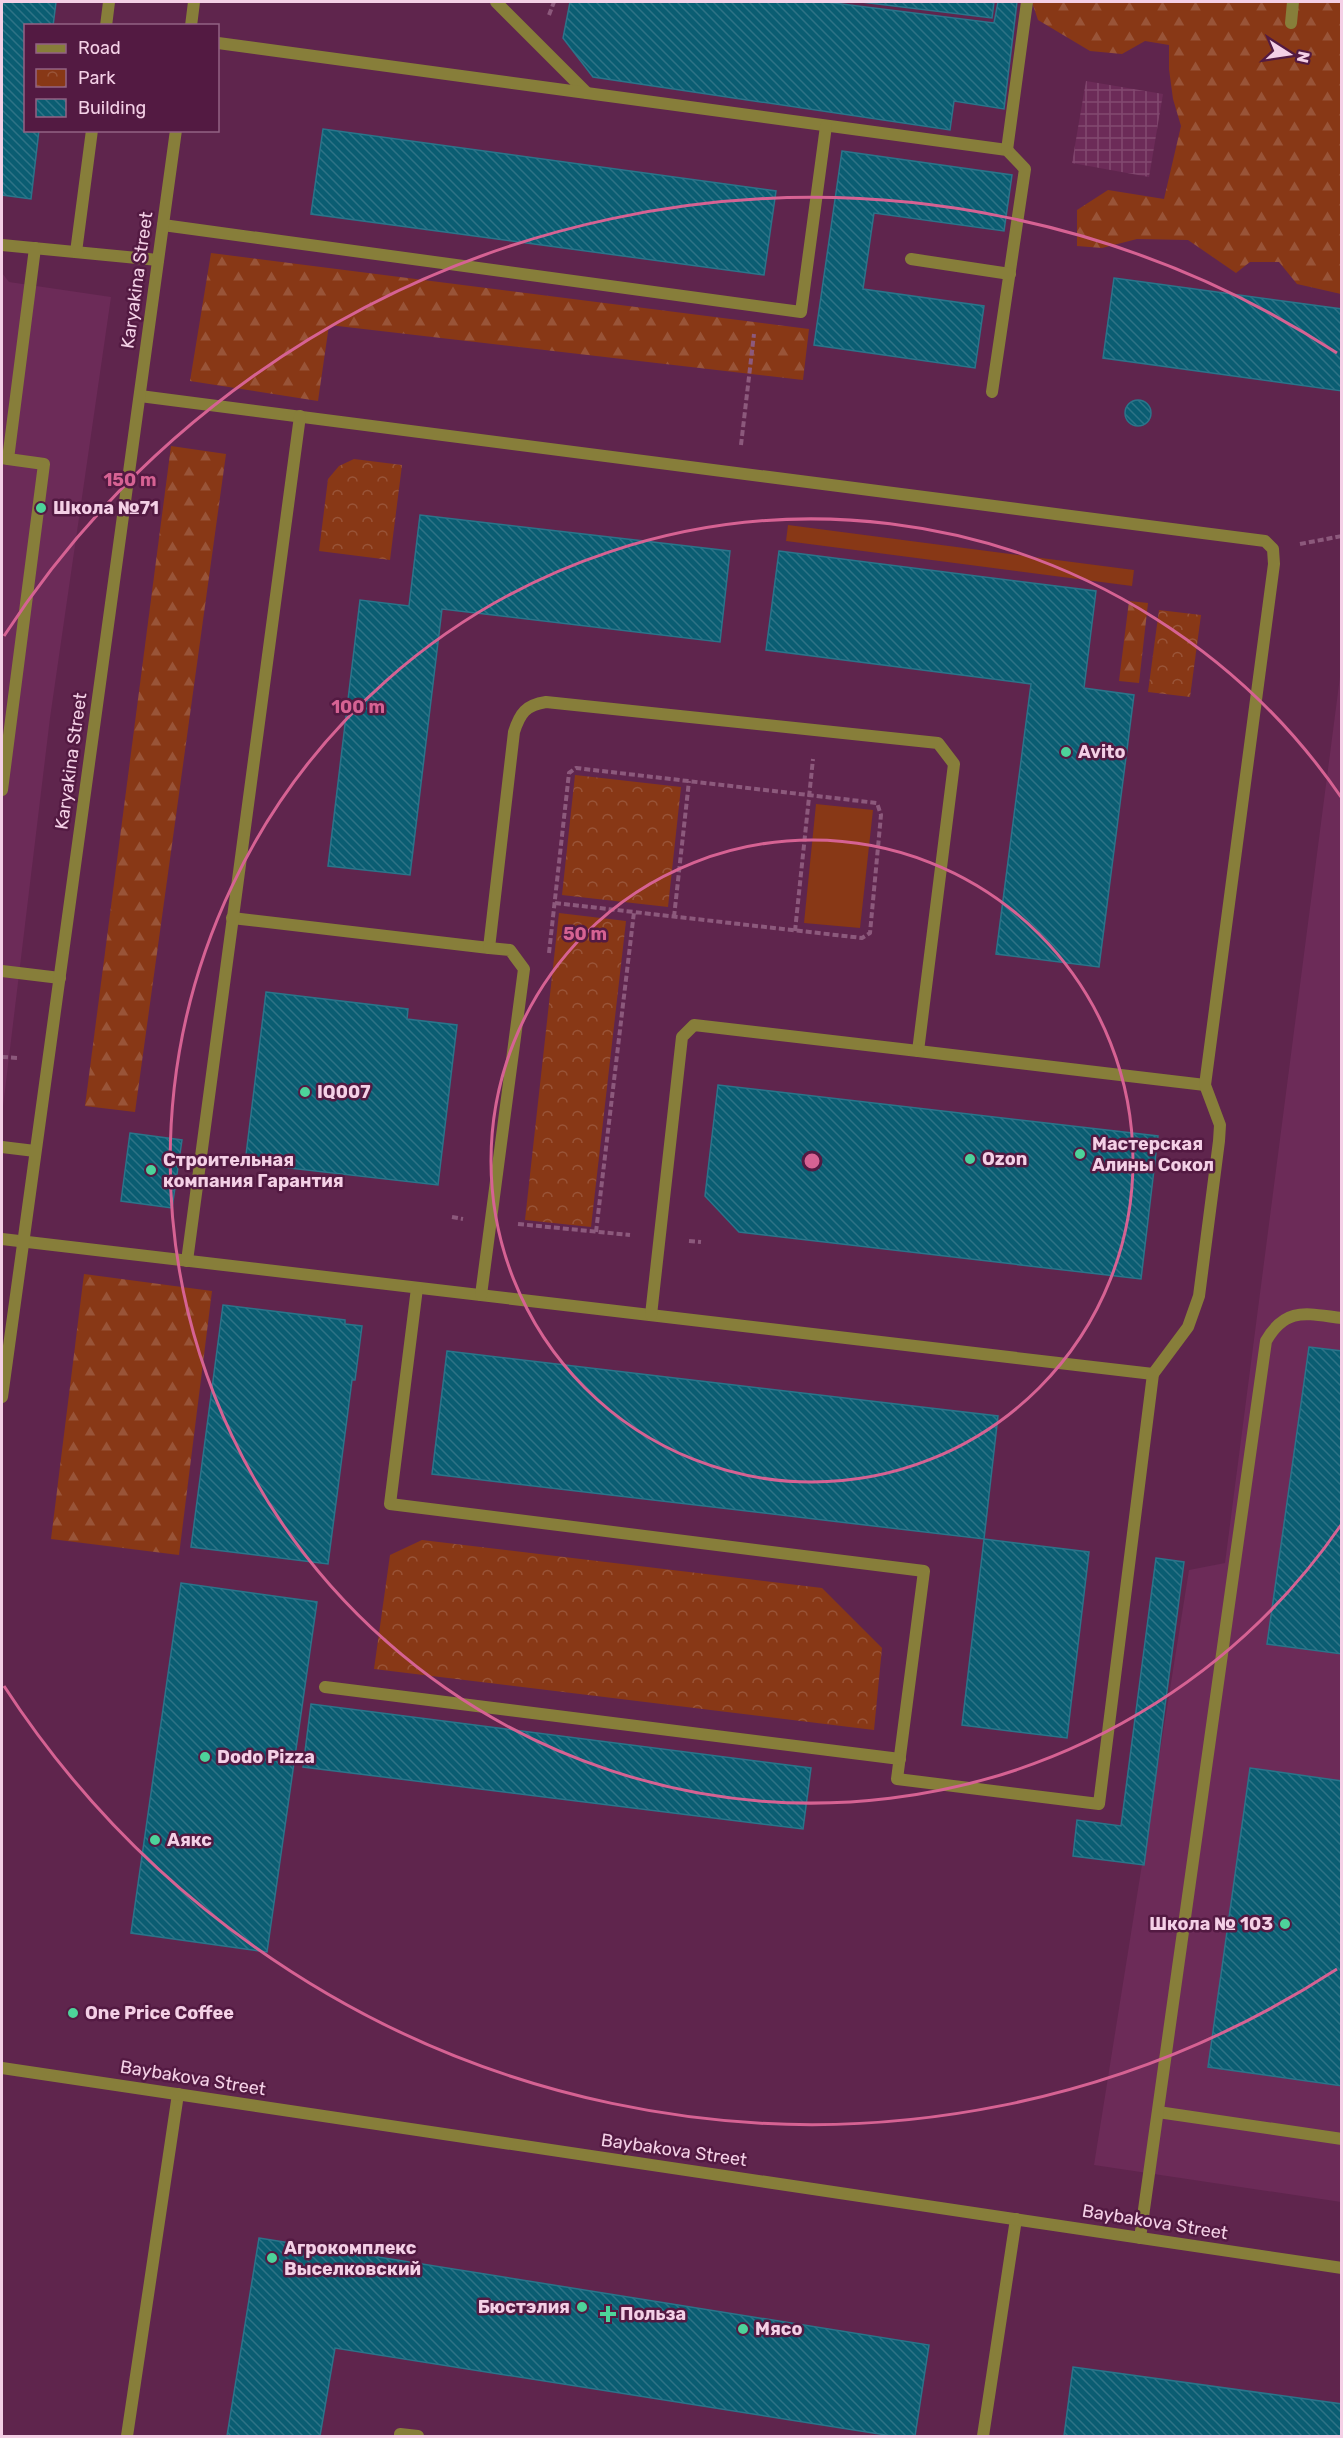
<svg xmlns="http://www.w3.org/2000/svg" width="1343" height="2438" font-family="Rubik,sans-serif">
<style>
.built{fill:#6c2b58}
.industrial{fill:url(#industrial-grid)}
.grass{fill:#883816}
.forest{fill:url(#forest-firs)}
.park{fill:url(#park-crowns)}
.building{fill:url(#building-back-hatch);stroke:#2b748a;stroke-width:1.5}
.lines{fill:none;stroke-linecap:round;stroke-linejoin:round}
.path{stroke:#8c597c;stroke-width:4;stroke-dasharray:6 3;stroke-linecap:butt}
.service{stroke:#877e3a;stroke-width:12}
.minor{stroke:#877e3a;stroke-width:12}
.ring{fill:none;stroke:#d66293;stroke-width:3}
.poi-dot{fill:#4dd39a;stroke:#531a42;stroke-width:2}
.labels{text-anchor:middle;dominant-baseline:central;stroke-width:5;stroke-linejoin:round;paint-order:stroke}
.street-label{font-size:18px;fill:#f4d0e6;stroke:#531a42}
.poi-label{font-size:18px;font-weight:bold;fill:#f4d0e6;stroke:#531a42;text-anchor:start}
.centre{fill:#d66293;stroke:#531a42;stroke-width:3}
.ring-label{font-size:18px;text-anchor:middle;font-weight:bold;fill:#d66293;stroke:#531a42;stroke-width:5;stroke-linejoin:round;paint-order:stroke}
</style>
<defs>
<pattern id="industrial-grid" width="8" height="8" patternUnits="userSpaceOnUse" patternTransform="scale(1.5)"><rect width="8" height="8" fill="#6c2b58"/><path d="M0 4h8M4 0v8" fill="none" stroke="#824970"/></pattern>
<pattern id="forest-firs" width="22" height="20" patternUnits="userSpaceOnUse" patternTransform="scale(1.5)"><rect width="22" height="20" fill="#883816"/><path d="M5 1l3.5 6h-7zM16 11l3.5 6h-7z" fill="#995438"/></pattern>
<pattern id="park-crowns" width="20" height="18" patternUnits="userSpaceOnUse" patternTransform="scale(1.5)"><rect width="20" height="18" fill="#883816"/><path d="M2 6a3 3 0 1 1 6 0M12 15a3 3 0 1 1 6 0" fill="none" stroke="#995438"/></pattern>
<pattern id="building-back-hatch" width="6" height="6" patternUnits="userSpaceOnUse" patternTransform="scale(1.5)"><rect width="6" height="6" fill="#0a5d72"/><path d="M-1 5l2 2M0 0l6 6M5-1l2 2" fill="none" stroke="#2e7386"/></pattern>
</defs>
<rect width="100%" height="100%" fill="#5f254d"/>
<g class="built">
<path d="M 2,273 L 9,282 L 111,297 L 50,718 L 2,1115 Z"/>
<path d="M 1341,669 L 1341,2202 L 1094,2165 L 1189,1570 L 1225,1563 Z"/>
</g>
<path class="industrial" d="M 1086,81 L 1163,94 L 1149,177 L 1072,163 Z"/>
<g class="grass">
<path d="M 788,525 L 1134,570 L 1132,586 L 786,541 Z"/>
<path d="M 816,804 L 873,810 L 860,928 L 804,923 Z"/>
</g>
<g class="forest">
<path d="M 1032,2 L 1341,2 L 1341,294 L 1297,284 L 1279,262 L 1250,262 L 1236,273 L 1188,240 L 1137,239 L 1102,248 L 1077,246 L 1077,210 L 1108,190 L 1164,199 L 1181,126 L 1173,99 L 1169,69 L 1169,45 L 1145,41 L 1122,54 L 1090,51 L 1038,20 Z"/>
<path d="M 211,253 L 809,329 L 803,380 L 329,325 L 318,401 L 190,381 Z"/>
<path d="M 171,446 L 226,454 L 135,1112 L 85,1106 Z"/>
<path d="M 1129,601 L 1148,603 L 1139,683 L 1119,681 Z"/>
<path d="M 84,1274 L 212,1291 L 179,1555 L 51,1539 Z"/>
</g>
<g class="park">
<path d="M 354,459 L 402,465 L 390,560 L 319,551 L 328,479 L 339,466 Z"/>
<path d="M 1159,610 L 1201,615 L 1190,697 L 1148,692 Z"/>
<path d="M 575,775 L 681,787 L 668,907 L 562,895 Z"/>
<path d="M 559,913 L 626,921 L 591,1227 L 525,1220 Z"/>
<path d="M 422,1540 L 822,1588 L 882,1648 L 874,1730 L 374,1669 L 390,1555 Z"/>
</g>
<g class="building">
<path d="M 2,2 L 56,2 L 53,26 L 26,26 L 26,130 L 39,130 L 31,199 L 2,195 Z"/>
<path d="M 570,2 L 826,2 L 994,23 L 998,2 L 1017,2 L 1004,109 L 954,101 L 950,130 L 593,77 L 563,38 Z"/>
<path d="M 861,2 L 994,2 L 992,18 Z"/>
<path d="M 323,129 L 776,191 L 764,275 L 311,214 Z"/>
<path d="M 842,151 L 1012,175 L 1004,231 L 874,213 L 863,289 L 984,306 L 975,368 L 814,345 Z"/>
<path d="M 1114,278 L 1342,309 L 1342,391 L 1103,358 Z"/>
<circle cx="1138" cy="413" r="13"/>
<path d="M 420,515 L 730,551 L 720,642 L 442,609 L 410,875 L 328,866 L 360,600 L 409,606 Z"/>
<path d="M 779,551 L 1096,591 L 1084,688 L 1134,695 L 1099,967 L 996,954 L 1031,684 L 766,650 Z"/>
<path d="M 266,992 L 408,1009 L 407,1019 L 457,1025 L 438,1185 L 245,1163 Z"/>
<path d="M 718,1085 L 1158,1136 L 1141,1279 L 739,1232 L 705,1196 Z"/>
<path d="M 130,1133 L 182,1140 L 172,1208 L 121,1201 Z"/>
<path d="M 223,1305 L 345,1320 L 345,1324 L 362,1326 L 355,1380 L 352,1380 L 328,1564 L 191,1547 Z"/>
<path d="M 1309,1347 L 1342,1351 L 1342,1654 L 1267,1644 Z"/>
<path d="M 447,1351 L 998,1416 L 984,1539 L 432,1474 Z"/>
<path d="M 984,1539 L 1089,1552 L 1067,1738 L 962,1725 Z"/>
<path d="M 1156,1558 L 1184,1562 L 1144,1865 L 1073,1856 L 1077,1820 L 1121,1826 Z"/>
<path d="M 181,1583 L 317,1602 L 267,1952 L 131,1933 Z"/>
<path d="M 311,1704 L 811,1768 L 803,1829 L 303,1767 Z"/>
<path d="M 1250,1768 L 1342,1781 L 1342,2086 L 1208,2067 Z"/>
<path d="M 259,2238 L 929,2345 L 915,2436 L 892,2436 L 335,2348 L 320,2436 L 227,2436 Z"/>
<path d="M 1073,2367 L 1342,2404 L 1342,2436 L 1064,2436 Z"/>
</g>
<g class="lines">
<g class="path">
<path d="M 549,15 L 554,2"/>
<path d="M 741,445 L 754,334"/>
<path d="M 1300,544 L 1342,536"/>
<path d="M 555,903 L 634,912"/>
<path d="M 674,917 L 689,781"/>
<path d="M 795,931 L 813,759"/>
<path d="M 549,953 L 569,773 L 576,768 L 877,803 L 881,815 L 870,933 L 862,938 L 634,912 L 596,1232"/>
<path d="M 2,1057 L 19,1058"/>
<path d="M 452,1217 L 463,1219"/>
<path d="M 518,1224 L 630,1235"/>
<path d="M 689,1241 L 701,1242"/>
</g>
<g class="service">
<path d="M 496,2 L 587,93"/>
<path d="M 1291,23 L 1293,2"/>
<path d="M 106,26 L 109,2"/>
<path d="M 218,43 L 1007,150 L 1025,169 L 992,392"/>
<path d="M 1007,150 L 1027,2"/>
<path d="M 163,225 L 801,312 L 826,126"/>
<path d="M 2,245 L 158,260"/>
<path d="M 76,252 L 92,130"/>
<path d="M 911,259 L 1010,274"/>
<path d="M 2,458 L 8,459 L 35,248"/>
<path d="M 2,790 L 44,464 L 8,459"/>
<path d="M 232,918 L 489,948 L 514,732 C 520,713 526,705 546,702 L 938,743 L 954,764 L 918,1051 L 1205,1085"/>
<path d="M 2,971 L 60,978"/>
<path d="M 2,1147 L 35,1151"/>
<path d="M 2,1239 L 1153,1374 L 1188,1327 L 1199,1296 L 1219,1141 L 1220,1125 L 1205,1085 L 1274,564 L 1273,549 L 1265,541 L 140,396"/>
<path d="M 187,1261 L 300,416"/>
<path d="M 417,1288 L 390,1504 L 924,1571 L 897,1779 L 1099,1804 L 1153,1374"/>
<path d="M 481,1295 L 524,969 L 510,950 L 489,948"/>
<path d="M 651,1315 L 682,1037 L 694,1025 L 918,1051"/>
<path d="M 325,1687 L 900,1759"/>
<path d="M 1158,2112 L 1342,2139"/>
<path d="M 1140,2238 L 1266,1341 C 1286,1306 1307,1314 1342,1318"/>
<path d="M 127,2436 L 178,2094"/>
<path d="M 400,2436 L 400,2434 L 418,2436"/>
<path d="M 983,2436 L 1016,2219"/>
</g>
<g class="minor">
<path d="M 191,26 L 194,2"/>
<path d="M 2,1397 L 176,130"/>
<path d="M 2,2068 L 1342,2268"/>
</g>
</g>
<g class="ring">
<circle cx="812" cy="1161" r="321"/>
<path d="M1341 1525A642 642 0 1 1 1341 797"/>
<path d="M1337 1969A964 964 0 0 1 4 1686M4 636A964 964 0 0 1 1337 353"/>
</g>
<g class="poi-dot">
<circle cx="41" cy="508" r="6"/>
<circle cx="1066" cy="752" r="6"/>
<circle cx="305" cy="1092" r="6"/>
<circle cx="1080" cy="1154" r="6"/>
<circle cx="970" cy="1159" r="6"/>
<circle cx="151" cy="1170" r="6"/>
<circle cx="205" cy="1757" r="6"/>
<circle cx="155" cy="1840" r="6"/>
<circle cx="1285" cy="1924" r="6"/>
<circle cx="73" cy="2013" r="6"/>
<circle cx="272" cy="2258" r="6"/>
<circle cx="582" cy="2307" r="6"/>
<path d="M605 2305h6v6h6v6h-6v6h-6v-6h-6v-6h6z"/>
<circle cx="743" cy="2329" r="6"/>
</g>
<g class="labels">
<g class="street-label">
<text transform="translate(137 280) rotate(-82)">Karyakina Street</text>
<text transform="translate(71 761) rotate(-82)">Karyakina Street</text>
<text transform="translate(193 2078) rotate(9)">Baybakova Street</text>
<text transform="translate(674 2150) rotate(8)">Baybakova Street</text>
<text transform="translate(1155 2222) rotate(9)">Baybakova Street</text>
</g>
<g class="poi-label">
<text x="53" y="508">Школа №71</text>
<text x="1078" y="752">Avito</text>
<text x="317" y="1092">IQ007</text>
<text x="1092" y="1144">Мастерская<tspan x="1092" dy="21">Алины Сокол</tspan></text>
<text x="982" y="1159">Ozon</text>
<text x="163" y="1160">Строительная<tspan x="163" dy="21">компания Гарантия</tspan></text>
<text x="217" y="1757">Dodo Pizza</text>
<text x="167" y="1840">Аякс</text>
<text x="1273" y="1924" text-anchor="end">Школа № 103</text>
<text x="85" y="2013">One Price Coffee</text>
<text x="284" y="2248">Агрокомплекс<tspan x="284" dy="21">Выселковский</tspan></text>
<text x="570" y="2307" text-anchor="end">Бюстэлия</text>
<text x="620" y="2314">Польза</text>
<text x="755" y="2329">Мясо</text>
</g>
</g>
<circle cx="812" cy="1161" r="9" class="centre"/>
<g class="ring-label">
<text x="130" y="486">150 m</text>
<text x="358" y="713">100 m</text>
<text x="585" y="940">50 m</text>
</g>
<rect width="1343" height="2438" fill="none" stroke="#f4d0e6" stroke-width="6"/>
<rect x="24" y="24" width="195" height="108" fill="#531a42" stroke="#936384" stroke-width="1.5"/>
<rect x="36" y="44" width="30" height="9" fill="#877e3a" stroke="#936384" stroke-width="1.5"/>
<text x="78" y="54" font-size="18" fill="#f4d0e6">Road</text>
<rect x="36" y="69" width="30" height="18" fill="url(#park-crowns)" stroke="#936384" stroke-width="1.5"/>
<text x="78" y="84" font-size="18" fill="#f4d0e6">Park</text>
<rect x="36" y="99" width="30" height="18" fill="url(#building-back-hatch)" stroke="#936384" stroke-width="1.5"/>
<text x="78" y="114" font-size="18" fill="#f4d0e6">Building</text>
<g transform="translate(1289 54) rotate(102)" stroke="#531a42" stroke-width="4.5" paint-order="stroke">
<path d="M0-4.5L10 22L0 15L-10 22Z" fill="#f4d0e6"/>
<text y="-9" font-size="16" font-weight="bold" text-anchor="middle" fill="#f4d0e6">N</text>
</g>
</svg>
